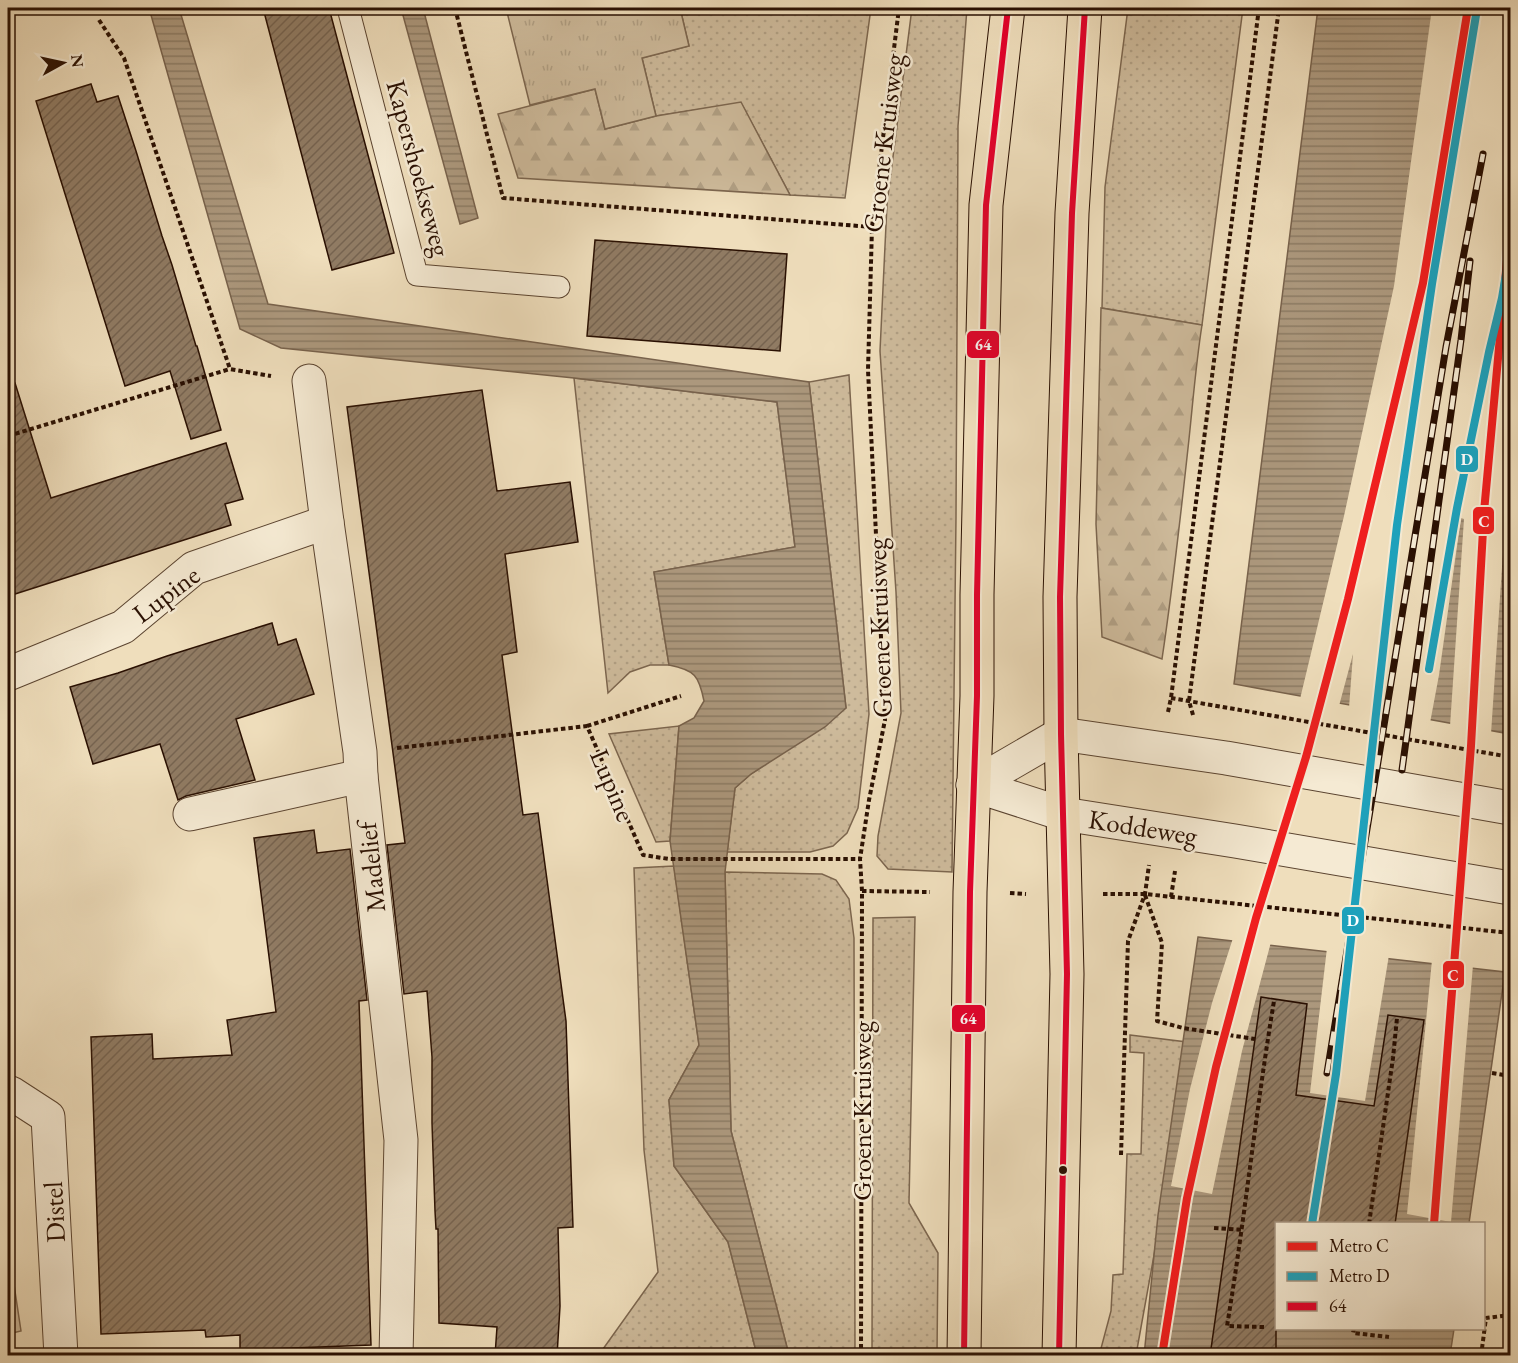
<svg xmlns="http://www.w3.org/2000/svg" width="1518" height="1363" font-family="'EB Garamond',serif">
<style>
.grass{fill:url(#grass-dots);stroke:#7c664f;stroke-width:1.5}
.forest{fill:url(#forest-firs);stroke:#7c664f;stroke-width:1.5}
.park{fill:url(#park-tufts);stroke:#7c664f;stroke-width:1.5}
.water{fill:url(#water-rules);stroke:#78624c;stroke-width:1.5}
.pier{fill:#efdebc}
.building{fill:url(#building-hatch);stroke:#2a1002;stroke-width:1.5}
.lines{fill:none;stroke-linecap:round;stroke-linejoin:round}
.lane-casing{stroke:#5b4430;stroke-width:23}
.street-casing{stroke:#5b4430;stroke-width:35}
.primary-casing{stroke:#2a1002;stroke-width:35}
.path{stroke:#2a1002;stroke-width:4;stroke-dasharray:4.5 3;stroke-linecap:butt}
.lane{stroke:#f5ead3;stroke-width:21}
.street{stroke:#f5ead3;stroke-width:33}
.primary{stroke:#efdebc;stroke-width:33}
.rail-casing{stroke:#2a1002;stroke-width:7}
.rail{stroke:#f5ead3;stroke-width:4.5;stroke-dasharray:14;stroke-linecap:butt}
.bus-1-casing{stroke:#f5ead3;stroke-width:10}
.bus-1{stroke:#e4002b;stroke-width:6}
.metro-1-casing{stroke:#f5ead3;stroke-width:12}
.metro-2-casing{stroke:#f5ead3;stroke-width:12}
.metro-1{stroke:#ef1f1f;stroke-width:8}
.metro-2{stroke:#1ea1bb;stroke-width:8}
.bus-dot{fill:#2a1002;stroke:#f5ead3;stroke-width:2}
.labels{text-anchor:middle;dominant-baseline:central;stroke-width:5;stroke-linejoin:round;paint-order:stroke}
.street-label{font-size:27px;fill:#2a1002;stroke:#f5ead3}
.line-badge{stroke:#f5ead3;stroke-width:2}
.badge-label{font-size:16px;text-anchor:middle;font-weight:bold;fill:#fff}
</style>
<defs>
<pattern id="grass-dots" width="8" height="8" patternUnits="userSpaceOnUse" patternTransform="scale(1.5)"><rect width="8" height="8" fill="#cebb9c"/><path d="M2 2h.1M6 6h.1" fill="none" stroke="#b1a085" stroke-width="1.8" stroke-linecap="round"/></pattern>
<pattern id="forest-firs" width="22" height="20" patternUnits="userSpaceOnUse" patternTransform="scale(1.5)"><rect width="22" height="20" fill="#cebb9c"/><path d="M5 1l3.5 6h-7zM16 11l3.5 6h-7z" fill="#b1a085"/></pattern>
<pattern id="park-tufts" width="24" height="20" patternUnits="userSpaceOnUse" patternTransform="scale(1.5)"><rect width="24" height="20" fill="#cebb9c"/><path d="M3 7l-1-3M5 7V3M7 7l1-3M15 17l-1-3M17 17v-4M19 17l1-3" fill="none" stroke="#b1a085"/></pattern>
<pattern id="water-rules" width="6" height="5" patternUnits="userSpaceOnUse" patternTransform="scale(1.5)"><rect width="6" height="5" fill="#ac987d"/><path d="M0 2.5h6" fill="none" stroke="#8c7b64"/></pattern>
<pattern id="building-hatch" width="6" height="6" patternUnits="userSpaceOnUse" patternTransform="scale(1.5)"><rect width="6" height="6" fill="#907b63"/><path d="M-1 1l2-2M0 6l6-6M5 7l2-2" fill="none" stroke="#76634f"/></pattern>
</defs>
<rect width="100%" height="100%" fill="#efdebc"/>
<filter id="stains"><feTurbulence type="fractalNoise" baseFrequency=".00333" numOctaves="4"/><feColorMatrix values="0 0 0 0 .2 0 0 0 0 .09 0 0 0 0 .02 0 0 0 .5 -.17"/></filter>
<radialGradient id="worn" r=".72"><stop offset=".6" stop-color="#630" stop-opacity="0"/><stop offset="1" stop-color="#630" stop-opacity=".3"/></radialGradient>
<g class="grass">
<path d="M 680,8 L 871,8 L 845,198 L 790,195 L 741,103 L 656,116 L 642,58 L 689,46 Z"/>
<path d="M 912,8 L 967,8 L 958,126 L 956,517 L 952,872 L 888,869 L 877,856 L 878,836 L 901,713 L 896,592 L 880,351 L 887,204 Z"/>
<path d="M 1128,8 L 1243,8 L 1202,325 L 1102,308 L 1105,187 Z"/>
<path d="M 849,375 L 869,714 L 858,808 L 847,833 L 833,846 L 810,852 L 727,852 L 735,788 L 751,774 L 846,708 L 809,382 Z"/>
<path d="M 574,378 L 777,402 L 795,547 L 654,572 L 669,665 L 650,665 L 630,672 L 608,693 Z"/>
<path d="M 679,726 L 670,841 L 656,842 L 609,734 Z"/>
<path d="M 674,866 L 699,1045 L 669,1100 L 674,1166 L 728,1242 L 757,1355 L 598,1356 L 658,1272 L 644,1150 L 634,868 Z"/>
<path d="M 725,872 L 822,874 L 836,880 L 849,899 L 854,938 L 855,1355 L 789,1355 L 731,1131 Z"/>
<path d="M 915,917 L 909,1203 L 938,1253 L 937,1355 L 872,1355 L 873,918 Z"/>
<path d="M 1130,1035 L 1203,1044 L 1171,1161 L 1136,1355 L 1099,1356 L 1111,1311 L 1113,1275 L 1123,1274 L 1127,1154 L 1141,1154 L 1144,1053 L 1130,1052 Z"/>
</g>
<g class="forest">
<path d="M 595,89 L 605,129 L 656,116 L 741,102 L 790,195 L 518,178 L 498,114 Z"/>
<path d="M 1101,308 L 1202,325 C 1196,363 1193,401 1189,439 C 1181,513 1173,586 1162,659 L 1102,637 L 1096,524 Z"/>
<path d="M 8,1245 L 21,1331 L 8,1334 Z"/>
</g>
<path class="park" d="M 506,8 L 680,8 L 689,46 L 642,58 L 656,116 L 605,129 L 595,89 L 530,105 Z"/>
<g class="water">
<path d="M 149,8 L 179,8 L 268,304 L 809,382 L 846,708 L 825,727 L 751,774 L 735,788 L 725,872 L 731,1131 L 789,1355 L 757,1355 L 728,1242 L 674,1166 L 669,1100 L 699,1045 L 670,841 L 679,726 L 694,718 L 704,701 C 699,676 695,670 669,665 L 654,572 L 795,547 L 777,402 L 574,378 L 281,348 L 240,329 Z"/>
<path d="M 401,8 L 423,8 L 478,218 L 460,224 Z"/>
<path d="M 1318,8 L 1510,8 L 1510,734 L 1234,684 Z"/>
<path d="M 1198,937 L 1505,972 L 1469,1223 L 1276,1224 L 1276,1328 L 1454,1329 L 1450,1355 L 1144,1356 L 1158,1215 Z"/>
</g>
<g class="pier">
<path d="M 1432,8 L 1510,8 L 1510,446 L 1491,734 L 1450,726 L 1464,519 L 1461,518 L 1439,675 L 1430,723 L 1349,708 L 1353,654 L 1339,706 L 1300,699 L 1344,516 L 1394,286 Z"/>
<path d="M 1233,938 L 1271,942 L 1242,1051 L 1212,1194 L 1171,1186 L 1190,1089 L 1212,1003 Z"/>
<path d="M 1327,948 L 1389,955 L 1365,1101 L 1310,1093 Z"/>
<path d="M 1432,960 L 1473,965 L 1451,1222 L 1407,1214 Z"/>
</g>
<g class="building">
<path d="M 263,8 L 329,8 L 394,253 L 332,270 Z"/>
<path d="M 91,84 L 97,102 L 118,96 L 136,151 L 162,236 L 172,265 L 196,346 L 197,346 L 221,430 L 191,439 L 170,371 L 125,386 L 36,101 Z"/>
<path d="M 595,240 L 787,254 L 780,351 L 587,336 Z"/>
<path d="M 15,383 L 51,498 L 226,443 L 243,499 L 225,504 L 231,525 L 15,594 L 8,568 L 8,384 Z"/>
<path d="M 482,390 L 497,491 L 570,482 L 578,542 L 505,554 L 517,652 L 502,655 L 523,815 L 538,813 L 566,1021 L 573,1227 L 558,1228 L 560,1306 L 557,1356 L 495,1356 L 497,1327 L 439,1323 L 438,1229 L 436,1229 L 435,1211 L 432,1123 L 432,1057 L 427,991 L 404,994 L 387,845 L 405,843 L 347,407 Z"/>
<path d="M 272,623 L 278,645 L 296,639 L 314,694 L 236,719 L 255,780 L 186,796 L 178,800 L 160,744 L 93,764 L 70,687 L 118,673 L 167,656 Z"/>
<path d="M 314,830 L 317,853 L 350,849 L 367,1000 L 359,1001 L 371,1345 L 240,1350 L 240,1335 L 206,1337 L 205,1330 L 101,1334 L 91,1037 L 152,1034 L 153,1059 L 232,1055 L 227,1020 L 276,1012 L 254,838 Z"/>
<path d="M 1261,997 L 1307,1004 L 1296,1095 L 1374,1106 L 1388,1015 L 1424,1020 L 1395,1224 L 1276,1224 L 1276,1356 L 1210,1356 Z"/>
</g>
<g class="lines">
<g class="lane-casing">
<path id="lane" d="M 348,8 L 417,275 L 559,287"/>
</g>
<g class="street-casing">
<g id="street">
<path d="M 309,381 L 327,522 L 360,752 L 361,776 L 401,1140 L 396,1356"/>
<path d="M 8,674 L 123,627 L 194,568 L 327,522"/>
<path d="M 973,785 L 1061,734 L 1226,758 L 1510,808"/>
<path d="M 973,785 L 1063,814 L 1235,841 L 1510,888"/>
<path d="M 190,814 L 361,776"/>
<path d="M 8,1093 L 11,1093 L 48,1117 L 61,1356"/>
</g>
</g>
<g class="primary-casing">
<g id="primary">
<path d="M 964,1356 L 970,892 L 977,696 L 977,595 L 986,205 L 1008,8"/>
<path d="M 1059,1356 L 1067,974 L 1061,734 L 1060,597 L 1072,213 L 1085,8"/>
</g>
</g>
<g class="path">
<path d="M 455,8 L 503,198 L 872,227"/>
<path d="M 99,20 L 124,58 L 230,369 L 271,376"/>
<path d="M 8,436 L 230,369"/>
<path d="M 1171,698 L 1510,757"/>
<path d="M 1168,712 L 1171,698 L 1259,8"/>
<path d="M 1193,715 L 1189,701 L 1279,8"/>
<path d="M 587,726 L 681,696"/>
<path d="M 397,748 L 587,726 L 643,855 L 669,859 L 860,859"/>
<path d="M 862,891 L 930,892"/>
<path d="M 1010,893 L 1026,894"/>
<path d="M 1103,894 L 1145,894 L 1510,933"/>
<path d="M 1145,895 L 1162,943 L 1157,1021 L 1183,1028 L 1255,1039"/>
<path d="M 1171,897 L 1175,871"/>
<path d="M 1492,1073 L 1510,1076"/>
<path d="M 1121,1155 L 1128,941 L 1145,894 L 1149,865"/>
<path d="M 1369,1224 L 1393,1058 L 1397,1018"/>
<path d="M 1214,1228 L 1243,1230"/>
<path d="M 1264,1327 L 1227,1326 C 1245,1218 1256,1109 1274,1001"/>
<path d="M 1354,1328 L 1353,1333 L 1389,1337"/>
<path d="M 861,1356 L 862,891 L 860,859 L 869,800 L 885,720 L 868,370 L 872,227 L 899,8"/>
<path d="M 1481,1356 L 1486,1318 L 1510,1315"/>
</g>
<use href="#lane" class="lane"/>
<use href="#street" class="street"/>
<use href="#primary" class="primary"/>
<g class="rail-casing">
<g id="rail">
<path d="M 1402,770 L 1461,340 L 1470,261"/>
<path d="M 1327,1073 L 1446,347 L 1483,154"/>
</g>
</g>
<use href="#rail" class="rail"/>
<g class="bus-1-casing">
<g id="bus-1">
<path d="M 964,1356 L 970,892 L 977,696 L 977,595 L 986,205 L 1008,8"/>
<path d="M 1059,1356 L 1067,974 L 1061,734 L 1060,597 L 1072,213 L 1085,8"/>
</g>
</g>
<use href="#bus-1" class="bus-1"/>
<g class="metro-1-casing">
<g id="metro-1">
<path d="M 1434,1224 L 1471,746 L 1484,512 L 1510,227"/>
<path d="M 1162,1356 L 1187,1198 L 1216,1067 L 1256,918 L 1306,757 L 1348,599 L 1423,283 L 1468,8"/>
</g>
</g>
<g class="metro-2-casing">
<g id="metro-2">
<path d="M 1429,669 L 1457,508 L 1489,352 L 1502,298 L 1510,250"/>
<path d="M 1312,1224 L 1336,1074 L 1397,525 L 1432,284 L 1477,9"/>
</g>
</g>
<use href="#metro-1" class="metro-1"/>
<use href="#metro-2" class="metro-2"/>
</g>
<circle class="bus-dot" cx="1063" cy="1170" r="5"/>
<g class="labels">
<g class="street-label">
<text transform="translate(883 143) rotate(-83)">Groene Kruisweg</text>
<text transform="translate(419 168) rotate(75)">Kapershoekseweg</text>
<text transform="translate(166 594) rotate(-37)">Lupine</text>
<text transform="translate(879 628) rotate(-92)">Groene Kruisweg</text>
<text transform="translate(613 785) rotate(67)">Lupine</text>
<text transform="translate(1143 827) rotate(9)">Koddeweg</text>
<text transform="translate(371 867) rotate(-96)">Madelief</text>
<text transform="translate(861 1111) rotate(-90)">Groene Kruisweg</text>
<text transform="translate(54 1212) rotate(-93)">Distel</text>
</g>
</g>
<g class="line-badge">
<rect x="966" y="330" width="34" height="29" rx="6" fill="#e4002b"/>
<rect x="1455" y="445" width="24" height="28" rx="6" fill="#1ea1bb"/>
<rect x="1472" y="506" width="23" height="29" rx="6" fill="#ef1f1f"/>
<rect x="1341" y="906" width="24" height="29" rx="6" fill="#1ea1bb"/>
<rect x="1442" y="960" width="23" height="29" rx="6" fill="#ef1f1f"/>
<rect x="951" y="1004" width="35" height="29" rx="6" fill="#e4002b"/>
</g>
<g class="badge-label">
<text x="983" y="350">64</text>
<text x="1467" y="465">D</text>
<text x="1484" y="527">C</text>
<text x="1353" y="926">D</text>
<text x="1453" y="981">C</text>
<text x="968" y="1024">64</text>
</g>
<rect width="1518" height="1363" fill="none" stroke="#efdebc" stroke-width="30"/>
<rect x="9" y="9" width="1500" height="1345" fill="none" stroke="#2a1002" stroke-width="3"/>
<rect x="15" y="15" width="1488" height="1333" fill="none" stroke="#2a1002" stroke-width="1.5"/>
<rect x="1275" y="1222" width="210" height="108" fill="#f5ead3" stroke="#a4937f" stroke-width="1.5"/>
<rect x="1287" y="1242" width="30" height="9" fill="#ef1f1f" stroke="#a4937f" stroke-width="1.5"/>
<text x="1329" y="1252" font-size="18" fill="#2a1002">Metro C</text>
<rect x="1287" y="1272" width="30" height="9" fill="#1ea1bb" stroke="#a4937f" stroke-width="1.5"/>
<text x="1329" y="1282" font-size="18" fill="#2a1002">Metro D</text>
<rect x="1287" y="1302" width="30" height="9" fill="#e4002b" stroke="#a4937f" stroke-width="1.5"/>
<text x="1329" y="1312" font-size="18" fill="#2a1002">64</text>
<g transform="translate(63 63) rotate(82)" stroke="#f5ead3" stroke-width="4.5" paint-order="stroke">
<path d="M0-4.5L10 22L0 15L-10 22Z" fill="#2a1002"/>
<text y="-9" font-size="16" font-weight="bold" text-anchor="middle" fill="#2a1002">N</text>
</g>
<rect width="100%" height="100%" filter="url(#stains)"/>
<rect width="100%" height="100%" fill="url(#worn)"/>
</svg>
